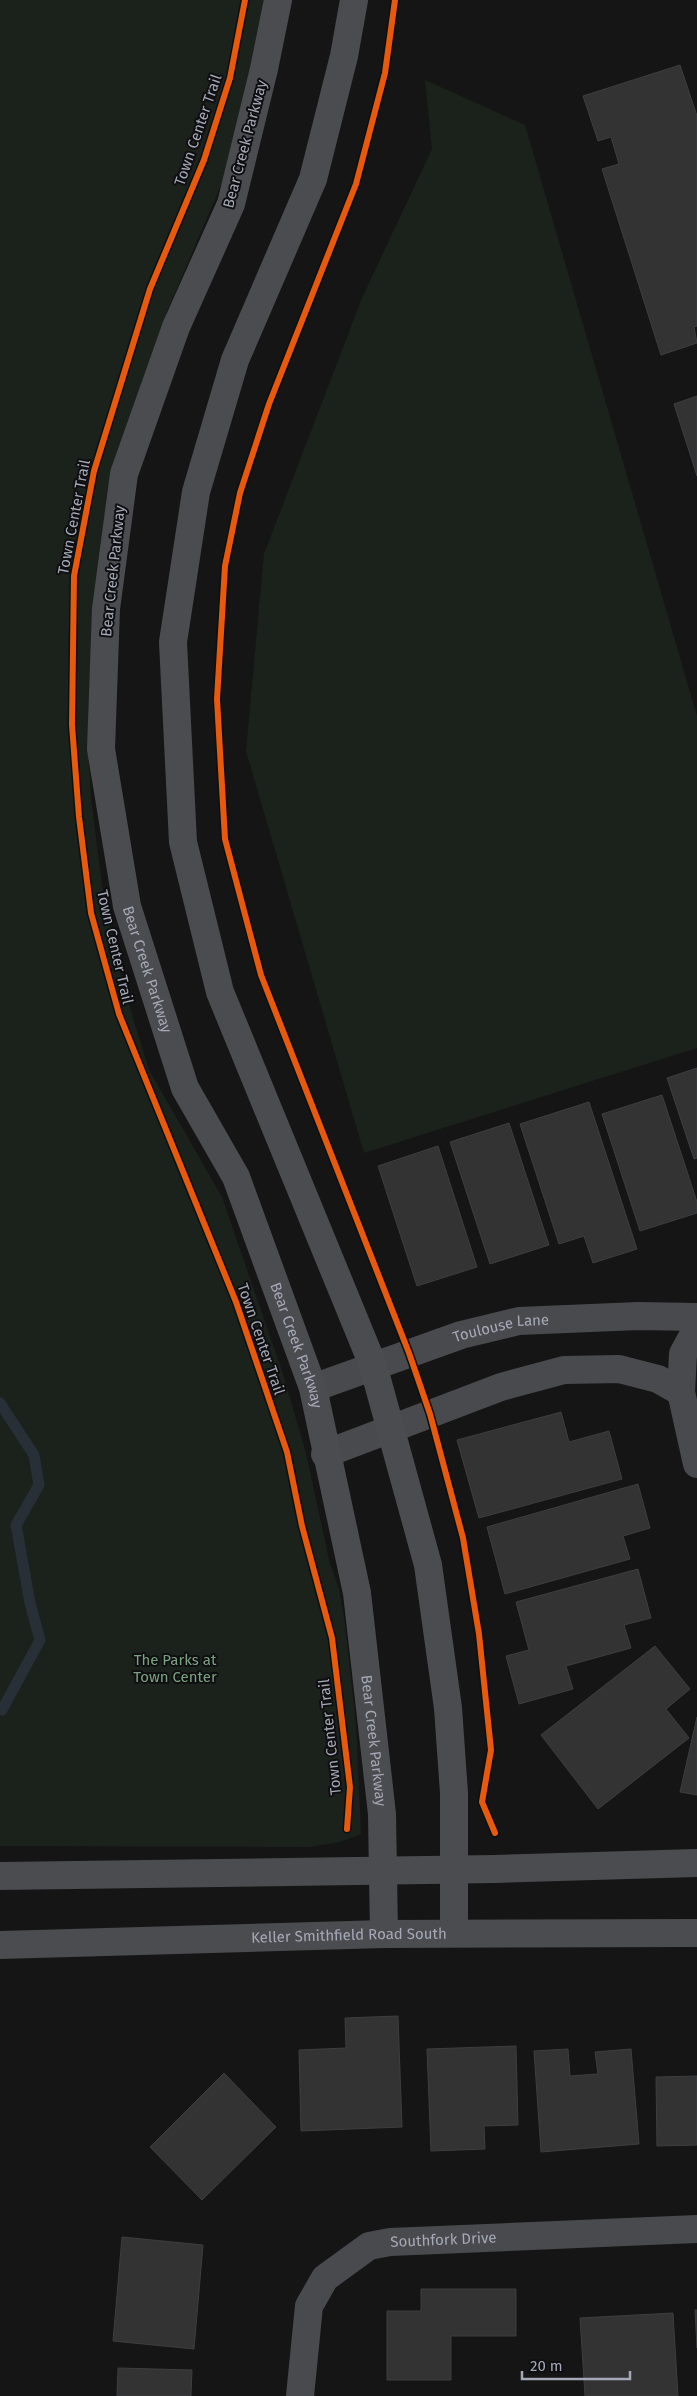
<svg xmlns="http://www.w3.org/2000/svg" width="697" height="2396" font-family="'Fira Sans',sans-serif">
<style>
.green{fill:#1b221c}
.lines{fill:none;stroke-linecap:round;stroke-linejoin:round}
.stream{stroke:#282f37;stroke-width:11}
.building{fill:#333334;stroke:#3d3e41}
.minor{stroke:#494a4e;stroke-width:28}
.major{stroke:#4b4c50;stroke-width:28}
.cycleway-casing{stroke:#0f0f11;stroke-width:9}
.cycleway{stroke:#e8590c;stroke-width:6}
.labels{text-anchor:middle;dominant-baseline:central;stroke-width:4;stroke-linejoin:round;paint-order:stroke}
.street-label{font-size:15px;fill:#a5a9b7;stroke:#0f0f11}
.park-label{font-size:15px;fill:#7ba280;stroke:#0f0f11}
</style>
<rect width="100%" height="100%" fill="#151515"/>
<g class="green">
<path d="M 0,0 L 264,0 L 257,54 L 224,178 L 168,309 L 143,378 L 126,431 L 93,614 L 89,689 L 88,744 L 91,799 L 103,892 L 118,964 L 133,1018 L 149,1070 L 222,1197 L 283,1374 L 306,1453 L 329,1560 L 339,1589 L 344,1616 L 356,1724 L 361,1834 L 340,1842 L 309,1847 L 0,1846 Z"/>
<path d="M 425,80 L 525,125 L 697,716 L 697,1048 L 364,1153 L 246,751 L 264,554 L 362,298 L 432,149 Z"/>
</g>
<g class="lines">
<path class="stream" d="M 0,1403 L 34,1455 L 39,1485 L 16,1525 L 30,1603 L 40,1640 L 2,1710 L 0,1710"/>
</g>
<g class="building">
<path d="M 680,65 L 697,116 L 697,326 L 694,327 L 697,343 L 661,355 L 602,169 L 619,164 L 611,137 L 598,141 L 583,96 Z"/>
<path d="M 697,396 L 697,476 L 674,404 Z"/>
<path d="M 697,1068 L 697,1158 L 694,1159 L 667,1078 Z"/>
<path d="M 662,1095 L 697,1202 L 697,1213 L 640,1231 L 602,1114 Z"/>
<path d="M 589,1102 L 637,1249 L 593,1263 L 584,1236 L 559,1244 L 520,1124 Z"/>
<path d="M 509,1123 L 549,1245 L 490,1264 L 450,1142 Z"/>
<path d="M 438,1146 L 477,1267 L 417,1286 L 378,1166 Z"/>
<path d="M 561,1412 L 569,1442 L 609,1431 L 622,1479 L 479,1518 L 457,1440 Z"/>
<path d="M 638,1484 L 650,1528 L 623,1536 L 630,1559 L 505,1594 L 487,1527 Z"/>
<path d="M 638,1569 L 651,1618 L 624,1625 L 631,1648 L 566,1666 L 573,1689 L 519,1704 L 506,1656 L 529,1650 L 516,1602 Z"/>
<path d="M 655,1646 L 690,1689 L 666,1709 L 689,1738 L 598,1809 L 541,1735 Z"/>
<path d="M 697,1717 L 697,1795 L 680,1792 Z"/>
<path d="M 398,2016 L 402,2127 L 301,2131 L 299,2050 L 346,2048 L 345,2018 Z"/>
<path d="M 516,2046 L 518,2125 L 484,2126 L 485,2149 L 431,2151 L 427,2049 Z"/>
<path d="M 568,2049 L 570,2076 L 598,2074 L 595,2052 L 631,2049 L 639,2144 L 541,2152 L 534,2051 Z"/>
<path d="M 224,2073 L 276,2127 L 202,2200 L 150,2147 Z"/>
<path d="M 697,2076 L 697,2145 L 657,2146 L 656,2077 Z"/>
<path d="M 122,2237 L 203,2245 L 194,2349 L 113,2341 Z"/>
<path d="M 421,2289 L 516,2289 L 516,2336 L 451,2336 L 451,2380 L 387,2380 L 387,2311 L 421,2311 Z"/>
<path d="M 695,2310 L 697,2310 L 697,2348 Z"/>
<path d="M 673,2313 L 678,2396 L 585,2396 L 580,2318 Z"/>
<path d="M 118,2368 L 192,2370 L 191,2396 L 117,2396 Z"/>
</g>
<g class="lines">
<g class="minor">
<path d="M 697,1328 L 683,1354 L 681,1392 L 697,1464"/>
<path id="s1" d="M 313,1388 L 461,1335 L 519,1321 L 638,1316 L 697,1317"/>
<path d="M 325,1454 L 501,1387 L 564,1370 L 619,1369 L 658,1379 L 681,1392"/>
<path id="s2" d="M 300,2396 L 309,2306 L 325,2278 L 369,2246 L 390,2242 L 697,2229"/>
</g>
<g class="major">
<path id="s3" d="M 278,0 L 264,69 L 231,204 L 176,327 L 124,474 L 106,609 L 101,749 L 127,906 L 185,1088 L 236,1177 L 313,1388 L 357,1593 L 382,1814 L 384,1934"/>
<path d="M 354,0 L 344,56 L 313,179 L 235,360 L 196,492 L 173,642 L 183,842 L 220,992 L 373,1365 L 428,1565 L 448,1708 L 454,1793 L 454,1933"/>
<path d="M 0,1876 L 495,1869 L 697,1863"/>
<path id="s4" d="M 0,1945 L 384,1934 L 697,1933"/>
</g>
<g class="cycleway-casing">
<g id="cycleway">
<path d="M 245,0 L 230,78 L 204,160 L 150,289 L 94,471 L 74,576 L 72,725 L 79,817 L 91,913 L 119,1014 L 236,1302 L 287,1452 L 302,1526 L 332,1638 L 350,1787 L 347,1829"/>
<path d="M 395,0 L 385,73 L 356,184 L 269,404 L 240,493 L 225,566 L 217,699 L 225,839 L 261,975 L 409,1353 L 430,1414 L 463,1538 L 479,1634 L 491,1750 L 482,1802 L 495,1833"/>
</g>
</g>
<use href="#cycleway" class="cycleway"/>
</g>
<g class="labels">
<g class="street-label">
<text transform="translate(198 130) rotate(-71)">Town Center Trail</text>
<text transform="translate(245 144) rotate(-75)">Bear Creek Parkway</text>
<text transform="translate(74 517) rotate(-79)">Town Center Trail</text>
<text transform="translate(113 571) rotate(-84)">Bear Creek Parkway</text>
<text transform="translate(115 947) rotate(77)">Town Center Trail</text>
<text stroke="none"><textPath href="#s3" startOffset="1002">Bear Creek Parkway</textPath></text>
<text stroke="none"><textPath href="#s1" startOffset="198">Toulouse Lane</textPath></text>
<text transform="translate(261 1339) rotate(71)">Town Center Trail</text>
<text stroke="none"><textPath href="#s3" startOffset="1408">Bear Creek Parkway</textPath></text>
<text transform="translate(330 1737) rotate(-96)">Town Center Trail</text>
<text stroke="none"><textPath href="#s3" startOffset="1812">Bear Creek Parkway</textPath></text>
<text stroke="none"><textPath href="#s4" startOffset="349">Keller Smithfield Road South</textPath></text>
<text stroke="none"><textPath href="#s2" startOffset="252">Southfork Drive</textPath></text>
</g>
<g class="park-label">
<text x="175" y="1660">The Parks at<tspan x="175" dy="17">Town Center</tspan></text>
</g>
</g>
<path d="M522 2371v8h108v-8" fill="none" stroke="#a5a9b7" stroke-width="2.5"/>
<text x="530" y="2371" font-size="15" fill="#a5a9b7" stroke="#0f0f11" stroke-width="4" paint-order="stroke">20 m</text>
</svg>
